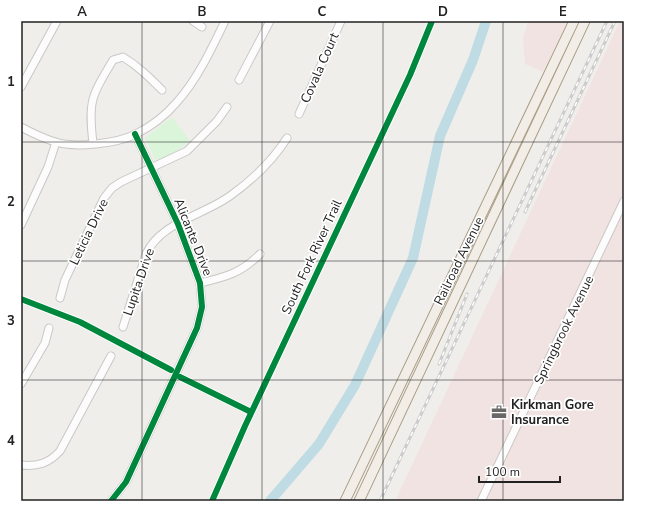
<svg xmlns="http://www.w3.org/2000/svg" width="645" height="522" font-family="'Nunito Sans',sans-serif">
<style>
.commercial{fill:#f1e3e1}
.park{fill:#daf5da}
.lines{fill:none;stroke-linecap:round;stroke-linejoin:round}
.river{stroke:#bfdbe3;stroke-width:10}
.minor-casing{stroke:#c9c8c7;stroke-width:9}
.major-casing{stroke:#a79c86;stroke-width:11}
.minor{stroke:#fdfcfc;stroke-width:7}
.major{stroke:#f3ede7;stroke-width:9}
.rail-casing{stroke:#ccc;stroke-width:3}
.rail{stroke:#fff;stroke-width:1.5;stroke-dasharray:4.5;stroke-linecap:butt}
.cycleway-casing{stroke:#fff;stroke-width:8}
.cycleway{stroke:#00873e;stroke-width:6}
.grid{fill:none;stroke:#222;stroke-width:1;stroke-opacity:0.55}
.labels{text-anchor:middle;dominant-baseline:central;stroke-width:3.5;stroke-linejoin:round;paint-order:stroke}
.street-label{font-size:13px;fill:#222;stroke:#fff}
.poi-label{font-size:13px;font-weight:bold;fill:#222;stroke:#fff;text-anchor:start}
.neatline{fill:none;stroke:#222;stroke-width:1.5}
.grid-label{font-size:13px;text-anchor:middle;font-weight:bold;fill:#222}
</style>
<rect width="100%" height="100%" fill="#f0eeeb"/>
<g class="commercial">
<path d="M 528,21 L 568,21 L 543,72 L 525,64 L 523,38 Z"/>
<path d="M 620,21 L 624,21 L 624,501 L 395,501 Z"/>
</g>
<path class="park" d="M 172,117 L 190,141 C 181,147 167,160 155,159 L 145,138 Z"/>
<g class="lines">
<path class="river" d="M 270,501 L 319,444 L 355,385 L 413,258 L 440,136 L 473,60 L 486,21"/>
<g class="minor-casing">
<g id="minor">
<path d="M 193,21 L 202,27"/>
<path d="M 239,80 L 270,21"/>
<path d="M 21,87 L 57,21"/>
<path d="M 299,114 L 341,21"/>
<path d="M 21,127 C 32,133 43,138 55,142 C 75,148 116,144 136,134 C 150,127 166,115 177,102 C 197,80 212,48 225,21"/>
<path d="M 93,143 C 88,101 91,97 113,60 L 123,57 C 138,66 150,78 162,90"/>
<path d="M 21,225 L 48,167 L 56,142"/>
<path d="M 200,283 C 226,277 241,273 260,254"/>
<path d="M 60,298 L 65,280 L 104,198 L 112,188 L 121,182 L 187,151 L 217,121 L 227,107"/>
<path d="M 123,327 L 146,254 C 161,222 202,216 230,196 C 251,181 273,160 287,138"/>
<path d="M 21,384 L 45,343 L 49,328"/>
<path d="M 21,465 C 38,467 49,463 60,451 L 111,356"/>
<path d="M 111,501 L 126,482 L 197,328 L 202,307 L 200,283 L 178,224 L 135,134"/>
<path d="M 481,501 L 624,201"/>
</g>
</g>
<g class="major-casing">
<g id="major">
<path d="M 345,501 L 574,21"/>
<path d="M 359,501 L 585,21"/>
</g>
</g>
<use href="#minor" class="minor"/>
<use href="#major" class="major"/>
<g class="rail-casing">
<g id="rail">
<path d="M 525,212 L 615,21"/>
<path d="M 439,364 L 467,294"/>
<path d="M 380,501 L 607,21"/>
</g>
</g>
<use href="#rail" class="rail"/>
<g class="cycleway-casing">
<g id="cycleway">
<path d="M 21,299 L 80,322 L 171,370"/>
<path d="M 180,377 L 251,412"/>
<path d="M 111,501 L 126,482 L 197,328 L 202,307 L 200,283 L 178,224 L 135,134"/>
<path d="M 212,501 L 245,426 L 410,75 L 432,21"/>
</g>
</g>
<use href="#cycleway" class="cycleway"/>
</g>
<path class="grid" d="M 142,21 L 142,501M 262,21 L 262,501M 383,21 L 383,501M 503,21 L 503,501M 21,142 L 624,142M 21,261 L 624,261M 21,380 L 624,380"/>
<defs>
<g id="office-bare" transform="scale(1.2)"><path d="M-6-3h4V-5.5h4V-3h4V5H-6ZM-1-4.5V-3h2v-1.5ZM-6 0V1H6V0Z" fill="#6a6968" stroke="#fff" stroke-width="2.5" paint-order="stroke"/></g>
</defs>
<g fill-rule="evenodd">
<use href="#office-bare" x="499" y="412"/>
</g>
<g class="labels">
<g class="street-label">
<text transform="translate(320 68) rotate(-66)">Covala Court</text>
<text transform="translate(89 232) rotate(-64)">Leticia Drive</text>
<text transform="translate(193 237) rotate(68)">Alicante Drive</text>
<text transform="translate(312 257) rotate(-65)">South Fork River Trail</text>
<text transform="translate(459 261) rotate(-64)">Railroad Avenue</text>
<text transform="translate(139 282) rotate(-71)">Lupita Drive</text>
<text transform="translate(564 330) rotate(-64)">Springbrook Avenue</text>
</g>
<g class="poi-label">
<text x="511" y="405">Kirkman Gore<tspan x="511" dy="15">Insurance</tspan></text>
</g>
</g>
<rect width="645" height="522" fill="none" stroke="#ffffff" stroke-width="44"/>
<path d="M479 476v6h81v-6" fill="none" stroke="#222222" stroke-width="2"/>
<text x="485" y="476" font-size="12" fill="#222222" stroke="#ffffff" stroke-width="3" paint-order="stroke">100 m</text>
<rect x="22" y="22" width="601" height="478" class="neatline"/>
<g class="grid-label">
<text x="82" y="16">A</text>
<text x="202" y="16">B</text>
<text x="322" y="16">C</text>
<text x="443" y="16">D</text>
<text x="563" y="16">E</text>
<text x="11" y="86">1</text>
<text x="11" y="206">2</text>
<text x="11" y="325">3</text>
<text x="11" y="445">4</text>
</g>
</svg>
